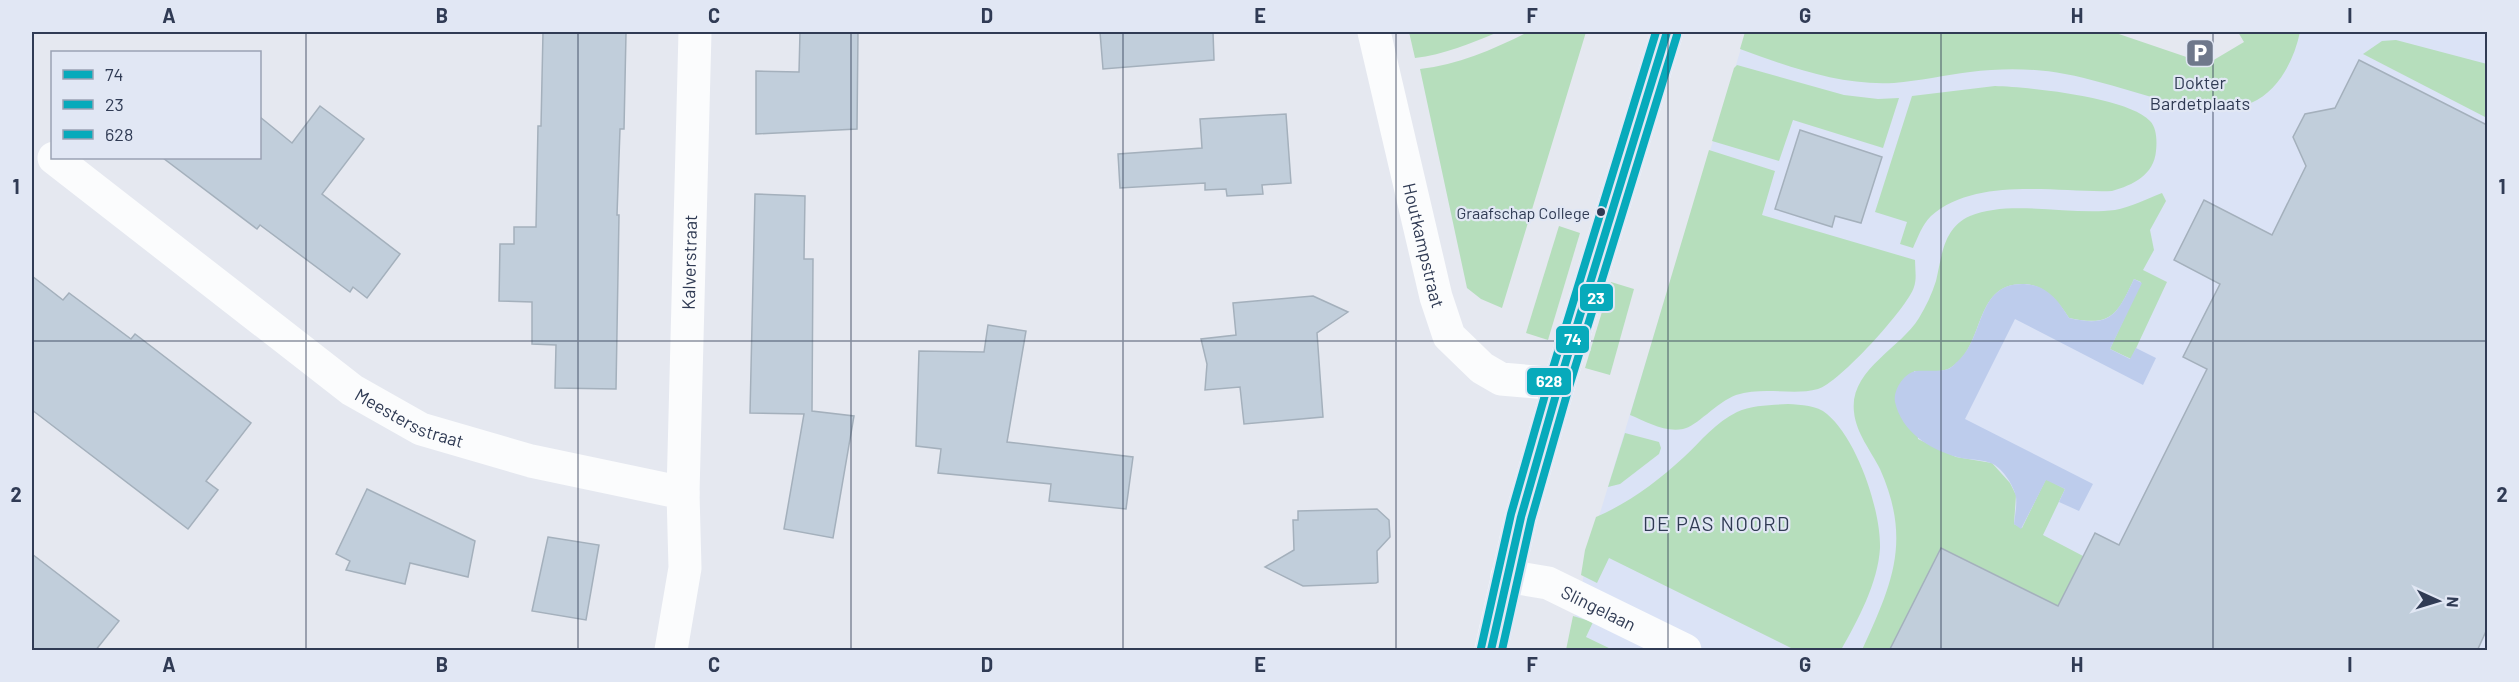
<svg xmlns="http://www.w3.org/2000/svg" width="2519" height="682" font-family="Barlow,sans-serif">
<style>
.built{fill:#dbe3f6}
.green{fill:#b6debc}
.water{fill:#bdccec}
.building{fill:#c1cedb;stroke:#a4b0bc;stroke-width:1.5}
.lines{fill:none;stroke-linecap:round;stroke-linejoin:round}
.minor{stroke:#fbfcfd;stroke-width:33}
.secondary{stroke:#fbfcfd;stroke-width:33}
.bus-1-casing{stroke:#e1e7f4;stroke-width:12}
.bus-2-casing{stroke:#e1e7f4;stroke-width:12}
.bus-3-casing{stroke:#e1e7f4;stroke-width:12}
.bus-1{stroke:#07aabb;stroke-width:8}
.bus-2{stroke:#07aabb;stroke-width:8}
.bus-3{stroke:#07aabb;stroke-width:8}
.grid{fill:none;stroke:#303b54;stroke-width:1.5;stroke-opacity:0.55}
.bus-dot{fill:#303b54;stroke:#e1e7f4;stroke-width:2}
.labels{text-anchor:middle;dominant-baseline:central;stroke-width:4.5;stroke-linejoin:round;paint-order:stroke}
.bus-label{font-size:16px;fill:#303b54;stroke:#e1e7f4;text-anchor:end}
.poi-label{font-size:18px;fill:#303b54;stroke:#e1e7f4}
.street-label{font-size:18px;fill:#303b54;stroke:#e1e7f4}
.neighbourhood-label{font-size:20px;letter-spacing:1.5px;fill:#303b54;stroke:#e1e7f4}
.line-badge{stroke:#e1e7f4;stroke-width:2}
.badge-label{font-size:16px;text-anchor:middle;font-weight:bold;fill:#fff}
.neatline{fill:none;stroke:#303b54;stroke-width:2}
.grid-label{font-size:20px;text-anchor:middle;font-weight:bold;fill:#303b54}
</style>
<rect width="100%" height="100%" fill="#e5e8f0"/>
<path class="built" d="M 1746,32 L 2202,87 L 2254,32 L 2487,32 L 2487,650 L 1568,650 L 1590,546 Z"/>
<g class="green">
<path d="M 1409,32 L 1498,32 C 1472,43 1443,55 1415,58 Z"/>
<path d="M 1528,32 L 1586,32 L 1502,308 L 1481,299 L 1467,288 L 1420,69 C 1458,65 1494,49 1528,32 Z"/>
<path d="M 1745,32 L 2113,32 L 2207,64 L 2244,42 L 2238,32 L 2300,32 C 2294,60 2279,91 2251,103 C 2246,106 2239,105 2233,106 C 2175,112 2121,84 2065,74 C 2034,68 2001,68 1970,72 C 1945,75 1919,81 1894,83 C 1841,86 1789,67 1740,49 Z"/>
<path d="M 2396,40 L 2487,64 L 2487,118 L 2363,54 L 2382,41 Z"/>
<path d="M 1737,65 L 1844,95 L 1878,99 L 1899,98 L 1883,148 L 1793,120 L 1779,161 L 1712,141 L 1734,68 Z"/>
<path d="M 1995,86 C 2029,87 2128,97 2150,121 C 2157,128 2157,142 2156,151 C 2154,175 2133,185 2112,191 C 2057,193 1977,176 1931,216 C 1922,225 1918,237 1913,248 L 1900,244 L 1907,222 L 1875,212 L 1912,96 Z"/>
<path d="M 1709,150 L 1775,171 L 1762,215 L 1915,260 C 1915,269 1917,278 1914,287 C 1908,307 1838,384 1818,389 C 1793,396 1765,386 1736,395 C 1717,402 1696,427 1683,429 C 1665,433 1645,421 1630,415 Z"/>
<path d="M 2162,193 L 2166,201 L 2150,230 L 2154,250 L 2143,270 L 2167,282 L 2131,359 L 2110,349 L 2141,282 L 2134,279 C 2117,315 2112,327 2069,318 C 2059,302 2044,284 2024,284 C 1972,283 1986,348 1950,368 C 1941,373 1924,371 1914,371 L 1918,439 L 1956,457 L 1992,463 L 2010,483 L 2016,495 L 2014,524 L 2022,528 L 2046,479 L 2065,489 L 2043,535 L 2083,556 L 2058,606 L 2009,650 L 1862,650 C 1892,584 1912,541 1880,469 C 1871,451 1856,433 1854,412 C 1849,370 1900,349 1919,318 C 1926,306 1932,294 1936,281 C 1942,256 1943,228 1970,216 C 2010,199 2071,216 2115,210 C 2130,207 2147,199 2162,193 Z"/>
<path d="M 1559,226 L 1580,233 L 1548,340 L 1526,333 Z"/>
<path d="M 1611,282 L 1634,289 L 1610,375 L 1585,368 Z"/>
<path d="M 1788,404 C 1801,405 1817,405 1827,414 C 1857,439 1881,510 1880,548 C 1878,583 1858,620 1841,650 L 1795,650 L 1609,558 L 1597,583 L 1581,575 L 1585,550 L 1596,517 C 1629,503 1658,481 1684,457 C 1701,441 1716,422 1737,412 C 1752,405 1771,405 1788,404 Z"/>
<path d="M 1625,433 L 1659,442 L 1661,448 L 1659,454 L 1620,484 L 1608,487 Z"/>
<path d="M 1573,616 L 1593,622 L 1586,637 L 1613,650 L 1566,650 Z"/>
</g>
<path class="water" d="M 2134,279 L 2142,283 L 2110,349 L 2130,359 L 2136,348 L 2156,358 L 2143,385 L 2015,319 L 1965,419 L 2093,484 L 2079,511 L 2059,502 L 2065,489 L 2046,480 L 2021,529 L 2014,524 C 2015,515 2017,506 2016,497 C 2014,486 2003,469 1993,464 C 1984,459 1968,460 1957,457 C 1929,449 1902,432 1895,402 C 1893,390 1904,373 1916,371 C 1926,370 1938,372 1948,369 C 1952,368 1955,363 1958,361 C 1985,337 1976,283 2024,284 C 2047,285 2058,300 2069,318 C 2112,328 2117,314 2134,279 Z"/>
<g class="building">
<path d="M 543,32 L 626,33 L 624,129 L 620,129 L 617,215 L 619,215 L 616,389 L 555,388 L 556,345 L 532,344 L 532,302 L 499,301 L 500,244 L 514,244 L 514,227 L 536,227 L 538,126 L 541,126 Z"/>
<path d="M 800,32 L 858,32 L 857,129 L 756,134 L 756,71 L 799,72 Z"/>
<path d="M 1100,32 L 1213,32 L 1214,60 L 1103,69 Z"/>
<path d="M 2359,60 L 2487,125 L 2487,629 L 2477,651 L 1889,651 L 1941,548 L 2058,606 L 2095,533 L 2119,545 L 2207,369 L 2183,357 L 2220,284 L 2174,260 L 2204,200 L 2272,235 L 2306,166 L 2293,137 L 2305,114 L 2335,108 Z"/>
<path d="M 320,106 L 364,139 L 322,194 L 400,254 L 367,298 L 353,287 L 350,292 L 260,225 L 257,229 L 163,158 L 260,158 L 260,117 L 292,143 Z"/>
<path d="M 1286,114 L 1291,183 L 1262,185 L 1263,194 L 1227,196 L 1226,189 L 1205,190 L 1205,183 L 1120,188 L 1118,154 L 1202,148 L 1200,119 Z"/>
<path d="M 1800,130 L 1882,157 L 1861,223 L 1835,216 L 1832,227 L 1775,209 Z"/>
<path d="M 755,194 L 805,196 L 804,259 L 813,259 L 812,411 L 854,416 L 833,538 L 784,529 L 804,414 L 750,413 Z"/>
<path d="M 32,276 L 63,300 L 69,293 L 131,339 L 135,334 L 251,423 L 206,481 L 218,490 L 188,529 L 32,410 Z"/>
<path d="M 1313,296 L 1348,312 L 1317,333 L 1323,417 L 1244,424 L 1240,387 L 1205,390 L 1207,364 L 1201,339 L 1236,335 L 1233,303 Z"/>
<path d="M 988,325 L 1026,331 L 1007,442 L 1133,457 L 1126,509 L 1049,501 L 1051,484 L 938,473 L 941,449 L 916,446 L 919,351 L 984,352 Z"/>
<path d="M 367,489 L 475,541 L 468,577 L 410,563 L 405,584 L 346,570 L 350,561 L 336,554 Z"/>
<path d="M 1377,509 L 1389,520 L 1390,537 L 1377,551 L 1378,582 L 1376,583 L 1303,586 L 1265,567 L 1294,550 L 1293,520 L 1298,520 L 1298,511 Z"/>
<path d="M 548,537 L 599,545 L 586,620 L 532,611 Z"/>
<path d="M 32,554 L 119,621 L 95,651 L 32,651 Z"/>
</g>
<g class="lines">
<g class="minor">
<path id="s1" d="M 1374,32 L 1436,297 L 1449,336 L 1482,368 L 1501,379 L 1559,384"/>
<path id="s2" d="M 54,158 L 352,390 L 421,429 L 531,461 L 683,493 L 685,568 L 671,650"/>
<path id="s3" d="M 683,493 L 695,32"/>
<path id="s4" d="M 1507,576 L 1548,583 L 1685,650"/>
</g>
<path class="secondary" d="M 1491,650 L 1521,517 L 1559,384 L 1667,32"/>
<g class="bus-1-casing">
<path id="bus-1" d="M 1491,650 L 1521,517 L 1559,384 L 1667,32"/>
</g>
<g class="bus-2-casing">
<path id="bus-2" d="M 1502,650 L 1531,520 L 1569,387 L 1677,35"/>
</g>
<g class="bus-3-casing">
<path id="bus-3" d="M 1481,648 L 1511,514 L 1549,381 L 1656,32"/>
</g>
<use href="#bus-1" class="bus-1"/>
<use href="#bus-2" class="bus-2"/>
<use href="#bus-3" class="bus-3"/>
</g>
<path class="grid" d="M 306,32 L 306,650M 578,32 L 578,650M 851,32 L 851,650M 1123,32 L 1123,650M 1396,32 L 1396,650M 1668,32 L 1668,650M 1941,32 L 1941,650M 2213,32 L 2213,650M 32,341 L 2488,341"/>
<defs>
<g id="parking-square" transform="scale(1.5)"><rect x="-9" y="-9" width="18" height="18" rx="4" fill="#6f788b" stroke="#e1e7f4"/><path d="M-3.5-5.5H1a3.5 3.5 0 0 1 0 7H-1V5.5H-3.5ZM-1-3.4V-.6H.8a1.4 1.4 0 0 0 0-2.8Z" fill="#fff"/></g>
</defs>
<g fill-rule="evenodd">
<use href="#parking-square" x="2200" y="53"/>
</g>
<circle class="bus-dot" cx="1601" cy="212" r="5"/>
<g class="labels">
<g class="bus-label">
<text x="1590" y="212">Graafschap College</text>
</g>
<g class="poi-label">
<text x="2200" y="82">Dokter<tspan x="2200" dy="21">Bardetplaats</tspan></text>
</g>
<g class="street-label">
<text stroke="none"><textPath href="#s1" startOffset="219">Houtkampstraat</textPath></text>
<text stroke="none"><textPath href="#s3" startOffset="231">Kalverstraat</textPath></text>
<text stroke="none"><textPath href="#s2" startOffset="442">Meestersstraat</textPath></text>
<text stroke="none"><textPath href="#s4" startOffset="98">Slingelaan</textPath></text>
</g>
<g class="neighbourhood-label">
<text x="1717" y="523">DE PAS NOORD</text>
</g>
</g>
<g class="line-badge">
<rect x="1579" y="283" width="35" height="29" rx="6" fill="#07aabb"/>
<rect x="1555" y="325" width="35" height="29" rx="6" fill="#07aabb"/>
<rect x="1526" y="367" width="46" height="29" rx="6" fill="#07aabb"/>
</g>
<g class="badge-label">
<text x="1596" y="304">23</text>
<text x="1573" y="345">74</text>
<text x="1549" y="387">628</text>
</g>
<rect width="2519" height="682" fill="none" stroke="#e1e7f4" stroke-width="66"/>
<rect x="51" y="51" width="210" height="108" fill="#e1e7f4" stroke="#9aa2b4" stroke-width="1.5"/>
<rect x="63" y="70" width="30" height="9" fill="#07aabb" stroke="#9aa2b4" stroke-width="1.5"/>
<text x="105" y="81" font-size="18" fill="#303b54">74</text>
<rect x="63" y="100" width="30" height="9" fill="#07aabb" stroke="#9aa2b4" stroke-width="1.5"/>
<text x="105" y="111" font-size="18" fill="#303b54">23</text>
<rect x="63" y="130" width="30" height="9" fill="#07aabb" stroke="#9aa2b4" stroke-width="1.5"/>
<text x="105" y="141" font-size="18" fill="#303b54">628</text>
<g transform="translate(2438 601) rotate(94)" stroke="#e1e7f4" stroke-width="4.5" paint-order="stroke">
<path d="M0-4.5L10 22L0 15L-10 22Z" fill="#303b54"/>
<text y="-9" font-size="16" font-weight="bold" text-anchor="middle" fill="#303b54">N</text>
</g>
<rect x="33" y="33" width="2453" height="616" class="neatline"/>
<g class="grid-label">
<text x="169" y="23">A</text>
<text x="442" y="23">B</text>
<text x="714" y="23">C</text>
<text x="987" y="23">D</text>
<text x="1260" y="23">E</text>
<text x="1532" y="23">F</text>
<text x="1805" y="23">G</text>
<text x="2077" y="23">H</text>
<text x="2350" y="23">I</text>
<text x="16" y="194">1</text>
<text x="2502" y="194">1</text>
<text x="16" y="502">2</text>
<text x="2502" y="502">2</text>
<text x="169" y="672">A</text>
<text x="442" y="672">B</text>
<text x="714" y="672">C</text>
<text x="987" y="672">D</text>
<text x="1260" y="672">E</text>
<text x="1532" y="672">F</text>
<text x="1805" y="672">G</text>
<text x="2077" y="672">H</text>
<text x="2350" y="672">I</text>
</g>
</svg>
